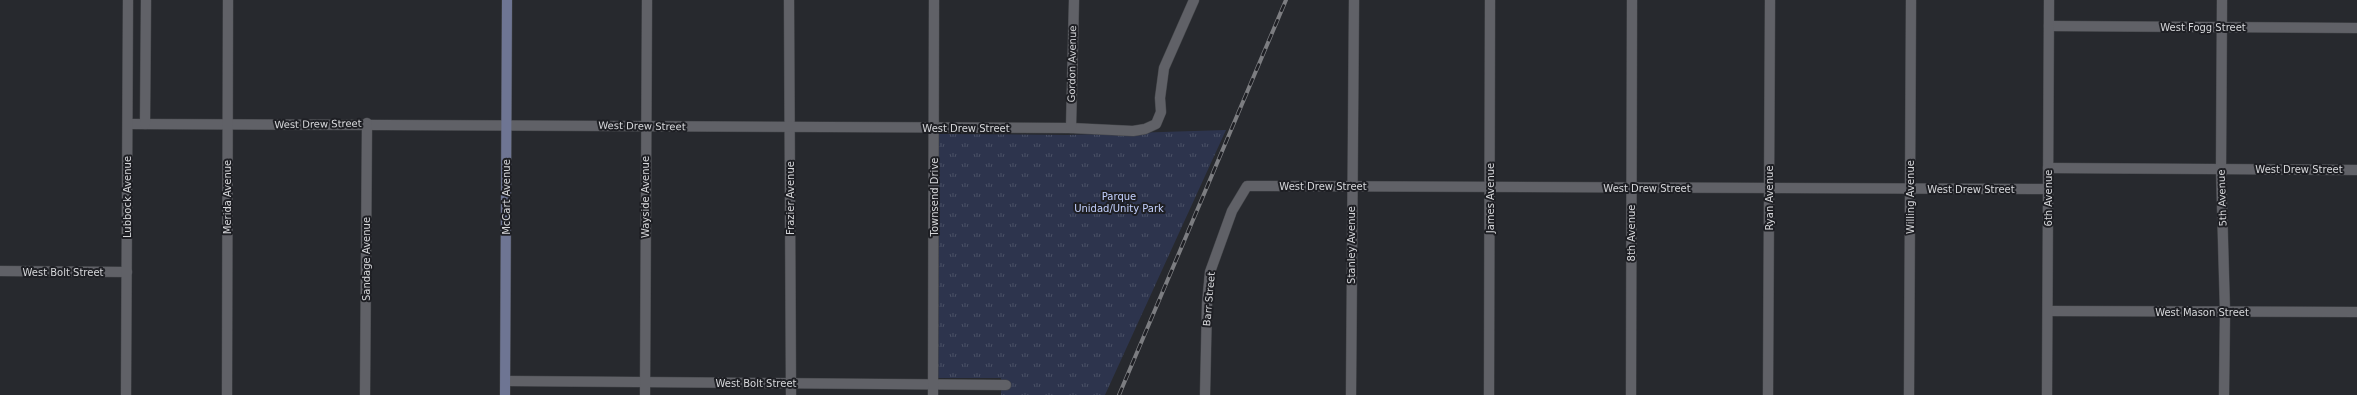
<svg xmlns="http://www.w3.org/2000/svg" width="2357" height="395" font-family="'DejaVu Sans',sans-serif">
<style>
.park{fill:url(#park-tufts)}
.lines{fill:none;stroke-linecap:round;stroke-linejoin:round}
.minor-casing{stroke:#434549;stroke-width:11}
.tertiary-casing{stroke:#434549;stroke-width:11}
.secondary-casing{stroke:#434549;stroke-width:11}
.minor{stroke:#606167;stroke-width:10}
.tertiary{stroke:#606167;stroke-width:10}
.secondary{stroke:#6e7593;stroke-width:10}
.rail-casing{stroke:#7c7d81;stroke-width:4}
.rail{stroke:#1e1f24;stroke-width:2.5;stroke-dasharray:8;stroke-linecap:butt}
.labels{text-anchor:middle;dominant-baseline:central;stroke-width:4;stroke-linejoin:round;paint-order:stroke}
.street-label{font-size:10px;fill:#d6d7da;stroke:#1e1f24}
.park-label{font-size:10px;fill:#c3d0fd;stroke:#1e1f24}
</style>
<defs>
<pattern id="park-tufts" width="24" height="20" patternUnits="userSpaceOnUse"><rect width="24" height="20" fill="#2d344d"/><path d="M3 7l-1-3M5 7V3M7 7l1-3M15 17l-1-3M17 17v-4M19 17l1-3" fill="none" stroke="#4b5166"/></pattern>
</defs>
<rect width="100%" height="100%" fill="#27292e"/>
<path class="park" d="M 1226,130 L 1105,395 L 1001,395 L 1001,378 L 938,378 L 939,134 L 1067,135 Z"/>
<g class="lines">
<g class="minor-casing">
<g id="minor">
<path d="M 789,0 L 791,395"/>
<path d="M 2222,0 L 2221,169 L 2225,312 L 2224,395"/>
<path d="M 2049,26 L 2357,28"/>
<path d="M 128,124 L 1071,128 L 1133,131 L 1145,129 L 1156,124 L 1161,112 L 1160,98 L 1164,68 L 1194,0"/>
<path d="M 145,124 L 146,0"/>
<path d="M 1071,128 L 1074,0"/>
<path d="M 2048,168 L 2357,170"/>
<path d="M 0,271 L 127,272"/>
<path d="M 2048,311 L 2357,312"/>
<path d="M 506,381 L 1006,385"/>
<path d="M 126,395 L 128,0"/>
<path d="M 227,395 L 228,0"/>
<path d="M 365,395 L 367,123"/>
<path d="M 645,395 L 647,0"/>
<path d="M 933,395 L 934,0"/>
<path d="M 1205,395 L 1207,304 L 1210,272 L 1232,211 L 1247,186 L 2048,189"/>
<path d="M 1351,395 L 1354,0"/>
<path d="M 1489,395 L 1490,0"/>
<path d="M 1631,395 L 1632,0"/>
<path d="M 1768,395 L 1770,0"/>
<path d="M 1909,395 L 1911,0"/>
</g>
</g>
<g class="tertiary-casing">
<path id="tertiary" d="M 2047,395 L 2049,0"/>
</g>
<g class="secondary-casing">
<path id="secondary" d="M 505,395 L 507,0"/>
</g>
<use href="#minor" class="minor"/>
<use href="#tertiary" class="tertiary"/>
<use href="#secondary" class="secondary"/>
<g class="rail-casing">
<path id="rail" d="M 1119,395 L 1286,0"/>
</g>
<use href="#rail" class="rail"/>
</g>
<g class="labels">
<g class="street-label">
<text x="2203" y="27">West Fogg Street</text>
<text transform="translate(1072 64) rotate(-89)">Gordon Avenue</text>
<text transform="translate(318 124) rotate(-1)">West Drew Street</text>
<text transform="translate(642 126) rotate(1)">West Drew Street</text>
<text x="966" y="128">West Drew Street</text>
<text x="2299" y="169">West Drew Street</text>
<text x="1323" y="186">West Drew Street</text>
<text x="1647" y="188">West Drew Street</text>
<text x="1971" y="189">West Drew Street</text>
<text transform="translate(127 197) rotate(-90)">Lubbock Avenue</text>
<text transform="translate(227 197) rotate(-90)">Merida Avenue</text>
<text transform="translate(506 197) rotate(-90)">McCart Avenue</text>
<text transform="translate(645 197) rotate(-90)">Wayside Avenue</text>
<text transform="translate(934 197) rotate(-90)">Townsend Drive</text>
<text transform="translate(1910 197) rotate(-90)">Willing Avenue</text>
<text transform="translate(790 198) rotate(-90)">Frazier Avenue</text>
<text transform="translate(1490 198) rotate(-90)">James Avenue</text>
<text transform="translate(1769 198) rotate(-90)">Ryan Avenue</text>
<text transform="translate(2048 198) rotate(-90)">6th Avenue</text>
<text transform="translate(2222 198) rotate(-92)">5th Avenue</text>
<text transform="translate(1631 233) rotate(-90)">8th Avenue</text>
<text transform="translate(1351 245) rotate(-90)">Stanley Avenue</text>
<text transform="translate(366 259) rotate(-90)">Sandage Avenue</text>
<text x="63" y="272">West Bolt Street</text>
<text transform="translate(1209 299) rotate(-85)">Barr Street</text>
<text x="2202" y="312">West Mason Street</text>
<text x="756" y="383">West Bolt Street</text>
</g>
<g class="park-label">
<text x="1119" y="196">Parque<tspan x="1119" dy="12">Unidad/Unity Park</tspan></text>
</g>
</g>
</svg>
